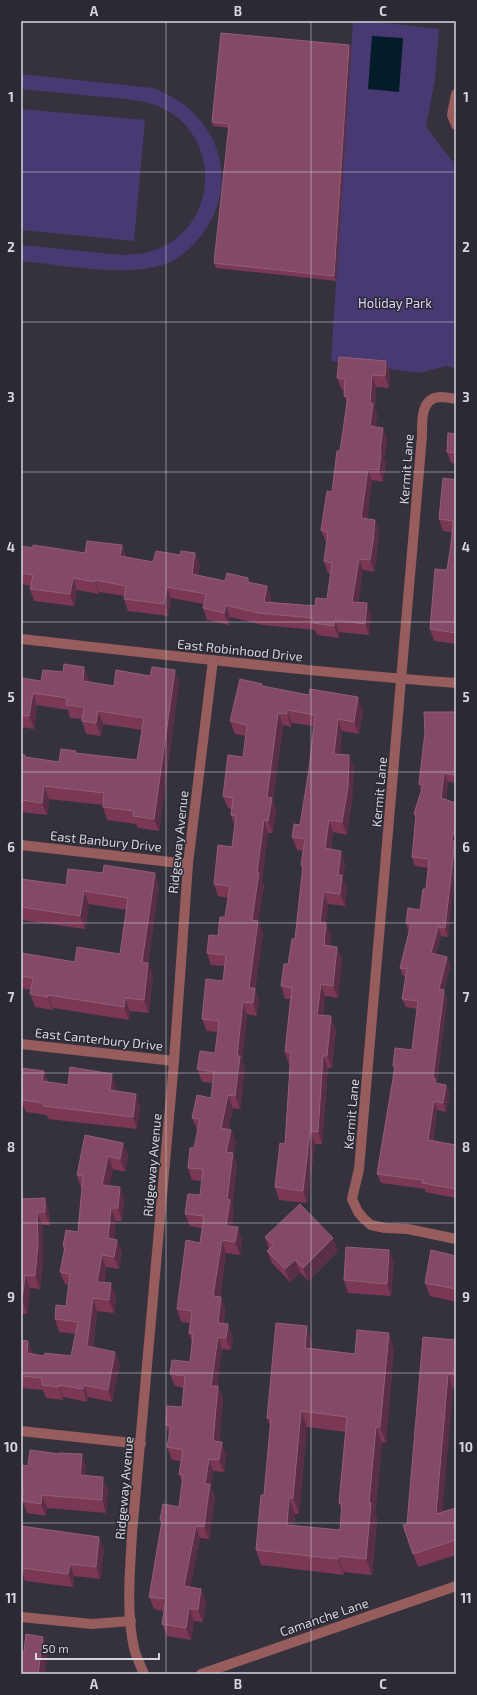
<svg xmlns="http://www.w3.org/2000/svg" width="477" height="1695" font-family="'Exo 2',sans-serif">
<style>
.green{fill:#493972}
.water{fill:#031c2a}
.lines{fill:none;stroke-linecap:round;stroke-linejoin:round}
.minor{stroke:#965d5c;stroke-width:10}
.wall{fill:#7a3855;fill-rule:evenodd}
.shaded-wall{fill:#5a2e45}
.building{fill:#844964;stroke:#915f76;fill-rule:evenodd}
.grid{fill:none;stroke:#d6d5dc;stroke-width:1;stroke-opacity:0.55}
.labels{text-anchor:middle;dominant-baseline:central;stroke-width:3;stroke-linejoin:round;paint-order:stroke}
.park-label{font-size:13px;fill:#dbd3fa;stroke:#2b2933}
.street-label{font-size:13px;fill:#d6d5dc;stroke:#2b2933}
.neatline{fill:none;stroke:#d6d5dc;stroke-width:1.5}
.grid-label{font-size:13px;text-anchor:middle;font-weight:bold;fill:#d6d5dc}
</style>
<rect width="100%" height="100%" fill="#35323d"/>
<g class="green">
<path d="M 353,21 L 367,21 L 439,29 L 435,80 L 426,127 L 452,161 L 456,161 L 456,368 L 446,366 L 419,373 L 331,361 Z"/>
<path d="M 21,74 L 153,88 C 211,109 241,169 208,226 C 198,242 183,257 165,264 C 125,278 64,265 21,261 L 21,245 L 121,255 C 139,255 157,252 173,241 C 216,210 216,145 173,114 C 150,98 120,99 94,96 C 69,94 45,91 21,89 Z"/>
<path d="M 21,109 L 145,120 L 134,241 L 21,230 Z"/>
</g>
<path class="water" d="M 372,36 L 403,38 L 399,92 L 368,89 Z"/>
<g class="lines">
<g class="minor">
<path d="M 456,94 L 452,115 L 456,125"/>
<path d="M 456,399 C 451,398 445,397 440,397 C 420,398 422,423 422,436 L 359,1169 L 352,1199 L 358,1212 L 364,1219 L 371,1225 L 385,1228 L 408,1229 L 456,1239"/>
<path d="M 21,639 C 166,655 311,672 456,683"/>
<path d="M 21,845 L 188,864"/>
<path d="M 21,1044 L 174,1061"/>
<path d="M 21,1431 L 141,1444"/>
<path d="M 21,1617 L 92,1624 L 131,1621"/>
<path d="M 144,1674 C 141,1666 136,1657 134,1648 C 126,1612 130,1571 132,1534 L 174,1061 L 188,864 L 213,660"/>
<path d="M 201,1674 L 456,1586"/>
</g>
</g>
<g class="wall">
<path d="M 349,45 L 351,49 L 336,281 L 216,268 L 214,263 L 229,128 L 213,126 L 212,122 Z"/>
<path d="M 386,361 L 390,372 L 389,388 L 376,387 L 375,409 L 377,415 L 375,427 L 383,428 L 387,440 L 384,459 L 386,462 L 383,482 L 372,480 L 367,519 L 375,520 L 379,532 L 377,554 L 374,572 L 363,570 L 358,602 L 371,615 L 369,635 L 339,632 L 339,638 L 317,635 L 315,630 L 263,625 L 230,617 L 229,625 L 207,620 L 203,608 L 204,604 L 171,598 L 168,616 L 128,611 L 124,599 L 124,596 L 99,592 L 99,594 L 77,590 L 74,606 L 34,601 L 30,589 L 31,586 L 21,584 L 21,546 L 33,548 L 85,553 L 122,545 L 126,557 L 153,562 L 180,555 L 195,553 L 200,565 L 198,575 L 225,581 L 250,582 L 267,586 L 271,598 L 271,602 L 315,606 L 327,599 L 331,574 L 328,573 L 324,561 L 327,542 L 326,542 L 321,530 L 332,492 L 340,451 L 347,403 L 344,396 L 345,390 L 342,390 L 337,378 Z"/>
<path d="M 456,434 L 456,464 L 451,463 L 447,452 Z"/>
<path d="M 456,480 L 456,644 L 434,641 L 430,629 L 447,570 L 451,544 L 452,532 L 443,531 L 439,519 Z"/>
<path d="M 84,667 L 89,680 L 89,682 L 114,686 L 179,683 L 159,831 L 138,828 L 136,824 L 107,820 L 103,807 L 103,805 L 49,799 L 47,815 L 21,812 L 21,754 L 25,755 L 26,757 L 59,762 L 76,753 L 137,760 L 142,730 L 103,724 L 101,736 L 86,734 L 82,721 L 82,719 L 70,718 L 68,710 L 37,705 L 34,729 L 21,727 L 21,678 L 41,681 L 63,672 Z"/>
<path d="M 262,684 L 263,687 L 363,710 L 359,734 L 342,731 L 340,754 L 354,768 L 352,799 L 347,835 L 333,832 L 331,849 L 345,863 L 343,878 L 347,888 L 345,906 L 328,904 L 326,923 L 331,935 L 330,946 L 337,947 L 342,959 L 338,998 L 325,996 L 323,1015 L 336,1029 L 332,1068 L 328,1068 L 322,1144 L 315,1144 L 307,1203 L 279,1200 L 275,1187 L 285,1144 L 290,1064 L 289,1064 L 285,1052 L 290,999 L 285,999 L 281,986 L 288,964 L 295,939 L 302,870 L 301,865 L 303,851 L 297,850 L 292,837 L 300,825 L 309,769 L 313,726 L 292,723 L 291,727 L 283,725 L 273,800 L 276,810 L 273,833 L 268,833 L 262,881 L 264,885 L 258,921 L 263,933 L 255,988 L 259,1001 L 257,1016 L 247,1014 L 242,1061 L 245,1068 L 240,1109 L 233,1108 L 228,1130 L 231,1130 L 236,1142 L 233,1154 L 237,1165 L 232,1206 L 234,1212 L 232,1227 L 242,1240 L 240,1255 L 226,1253 L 220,1297 L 221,1297 L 225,1309 L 224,1323 L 233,1336 L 231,1350 L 222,1349 L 217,1386 L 218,1386 L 223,1398 L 219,1442 L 226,1455 L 224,1472 L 213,1471 L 211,1487 L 215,1497 L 209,1539 L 200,1538 L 190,1587 L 206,1601 L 203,1622 L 194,1621 L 191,1640 L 167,1636 L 162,1624 L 164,1611 L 154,1609 L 149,1597 L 162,1524 L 160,1520 L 179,1507 L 182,1482 L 179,1474 L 181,1461 L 172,1460 L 167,1447 L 169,1435 L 166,1425 L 182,1407 L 184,1388 L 175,1386 L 170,1374 L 190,1362 L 192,1342 L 189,1333 L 190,1323 L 181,1322 L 177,1309 L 200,1243 L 202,1228 L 190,1226 L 185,1214 L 200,1195 L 202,1181 L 192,1180 L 188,1168 L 194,1148 L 198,1130 L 197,1130 L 192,1118 L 211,1098 L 213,1083 L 202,1082 L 197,1069 L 215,1053 L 218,1032 L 207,1031 L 202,1019 L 223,981 L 225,966 L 211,965 L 207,953 L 218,936 L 225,917 L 228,898 L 218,896 L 214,884 L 232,847 L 235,827 L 231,815 L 231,809 L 228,808 L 223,796 L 243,757 L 246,736 L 235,734 L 230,721 Z"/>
<path d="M 456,712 L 456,783 L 448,782 L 446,800 L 448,937 L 441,936 L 436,954 L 447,957 L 450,966 L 444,991 L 447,999 L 437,1082 L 438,1084 L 446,1085 L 449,1094 L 446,1112 L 437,1110 L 433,1141 L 456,1145 L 456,1198 L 425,1192 L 425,1189 L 381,1183 L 377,1174 L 394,1070 L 393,1066 L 412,1050 L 417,1009 L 406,1007 L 402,999 L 406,977 L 403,976 L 400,968 L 409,932 L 406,923 L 420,910 L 426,889 L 428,868 L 415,866 L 412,857 L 416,818 L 414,814 L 421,791 L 419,784 Z"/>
<path d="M 21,879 L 66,885 L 159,885 L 148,963 L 153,975 L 149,1013 L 130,1011 L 129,1020 L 53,1008 L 53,1010 L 35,1007 L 30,994 L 31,990 L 21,988 L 21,953 L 75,962 L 120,954 L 127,910 L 89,904 L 85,929 L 21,920 Z"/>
<path d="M 21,1066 L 22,1068 L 44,1071 L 48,1082 L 68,1085 L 116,1086 L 116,1091 L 140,1106 L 137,1129 L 48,1119 L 47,1115 L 26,1112 L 23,1105 L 21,1105 Z"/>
<path d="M 123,1143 L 128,1156 L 125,1172 L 113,1169 L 109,1186 L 124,1199 L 122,1221 L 116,1221 L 114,1239 L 122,1252 L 119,1269 L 106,1267 L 104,1283 L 116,1296 L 114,1313 L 97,1311 L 93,1347 L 120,1364 L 112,1402 L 88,1397 L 87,1402 L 63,1397 L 63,1400 L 46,1398 L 43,1390 L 21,1388 L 21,1340 L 33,1354 L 44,1356 L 71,1356 L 75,1334 L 59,1332 L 55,1319 L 66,1306 L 69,1285 L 65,1284 L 60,1272 L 64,1251 L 63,1246 L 78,1232 L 82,1188 L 81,1188 L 77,1175 Z"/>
<path d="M 21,1199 L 49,1211 L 50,1225 L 42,1225 L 43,1257 L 40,1289 L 30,1288 L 27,1314 L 21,1314 Z"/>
<path d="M 265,1237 L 338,1251 L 308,1281 L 300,1272 L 290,1282 L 272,1263 L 267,1251 L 269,1249 Z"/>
<path d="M 389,1250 L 394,1263 L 391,1296 L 348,1293 L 344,1280 Z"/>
<path d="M 456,1256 L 456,1302 L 430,1296 L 425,1283 Z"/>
<path d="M 456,1340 L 456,1388 L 453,1388 L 442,1512 L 456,1508 L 456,1555 L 418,1567 L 413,1554 L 407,1524 Z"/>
<path d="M 312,1342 L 312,1348 L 355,1354 L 394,1349 L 386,1443 L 382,1442 L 375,1514 L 377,1519 L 372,1575 L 344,1572 L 344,1575 L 261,1565 L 256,1550 L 264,1495 L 270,1426 L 267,1418 ZM 307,1427 L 346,1432 L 339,1503 L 342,1511 L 340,1530 L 294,1526 L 295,1514 L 299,1514 Z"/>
<path d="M 59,1454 L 82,1454 L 86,1467 L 85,1476 L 108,1490 L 106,1513 L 47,1508 L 46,1516 L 27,1513 L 22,1500 L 21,1499 L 21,1465 L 28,1466 Z"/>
<path d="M 21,1526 L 99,1537 L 104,1550 L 100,1579 L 74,1576 L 73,1587 L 25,1581 L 21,1569 Z"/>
</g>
<g class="shaded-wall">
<path d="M 349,45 L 351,49 L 336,281 L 334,276 Z"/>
<path d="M 386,361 L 390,372 L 389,388 L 385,376 Z"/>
<path d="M 372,375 L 376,387 L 375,409 L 377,415 L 374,438 L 370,426 L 370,403 Z"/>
<path d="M 383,428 L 387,440 L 384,459 L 386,462 L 383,482 L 379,470 L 380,450 Z"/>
<path d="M 368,469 L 372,480 L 366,530 L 361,518 Z"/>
<path d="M 375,520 L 379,532 L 377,554 L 374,572 L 370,560 Z"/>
<path d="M 122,545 L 126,557 L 120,556 Z"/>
<path d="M 195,553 L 200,565 L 196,586 L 192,574 Z"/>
<path d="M 359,559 L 363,570 L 357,613 L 352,602 Z"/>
<path d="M 73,578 L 77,590 L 74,606 L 70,594 Z"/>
<path d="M 95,580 L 99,592 L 99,594 L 95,582 Z"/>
<path d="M 267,586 L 271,598 L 268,614 L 264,602 Z"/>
<path d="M 167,587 L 171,598 L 168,616 L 164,604 Z"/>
<path d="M 367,603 L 371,615 L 369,635 L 365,624 Z"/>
<path d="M 226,605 L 230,617 L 229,625 L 224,613 Z"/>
<path d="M 335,620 L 339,632 L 339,638 L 334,626 Z"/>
<path d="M 84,667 L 89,680 L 87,693 L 83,681 Z"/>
<path d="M 175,670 L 179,683 L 159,831 L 154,819 Z"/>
<path d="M 33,693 L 37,705 L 34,729 L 29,716 Z"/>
<path d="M 358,697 L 363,710 L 359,734 L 354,722 Z"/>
<path d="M 287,710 L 292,723 L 291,727 L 287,714 Z"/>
<path d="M 98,711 L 103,724 L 101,736 L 96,723 Z"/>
<path d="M 278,713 L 283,725 L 273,800 L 276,810 L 273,833 L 268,821 L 267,797 Z"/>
<path d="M 338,719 L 342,731 L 339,766 L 334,754 Z"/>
<path d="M 349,755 L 354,768 L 352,799 L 347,835 L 342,822 Z"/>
<path d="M 456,760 L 456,779 L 454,775 Z"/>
<path d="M 444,773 L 448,782 L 445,807 L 441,798 Z"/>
<path d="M 44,786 L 49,799 L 47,815 L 42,803 Z"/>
<path d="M 264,820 L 268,833 L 262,881 L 264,885 L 258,921 L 263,933 L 255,988 L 259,1001 L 257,1016 L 253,1003 L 249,988 L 252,920 Z"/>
<path d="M 329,820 L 333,832 L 329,861 L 325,848 Z"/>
<path d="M 456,826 L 456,867 L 448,937 L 445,928 L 451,841 Z"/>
<path d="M 341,851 L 345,863 L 343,878 L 347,888 L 345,906 L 340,894 L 338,875 Z"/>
<path d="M 155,873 L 159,885 L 146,975 L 142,962 Z"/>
<path d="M 84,891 L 89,904 L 85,929 L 80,916 Z"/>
<path d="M 324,892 L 328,904 L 325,934 L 320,922 Z"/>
<path d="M 326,923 L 331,935 L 328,958 L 324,945 Z"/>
<path d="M 438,927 L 441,936 L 434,962 L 431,953 Z"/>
<path d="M 337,947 L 342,959 L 338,998 L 333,986 Z"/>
<path d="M 447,957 L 450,966 L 444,991 L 447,999 L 437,1082 L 439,1087 L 438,1092 L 433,1077 L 439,989 Z"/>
<path d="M 148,963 L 153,975 L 149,1013 L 144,1000 Z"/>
<path d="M 321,984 L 325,996 L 321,1027 L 317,1015 Z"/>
<path d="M 48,995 L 53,1008 L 53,1010 L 48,997 Z"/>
<path d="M 125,998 L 130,1011 L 129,1020 L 124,1007 Z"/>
<path d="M 243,1002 L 247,1014 L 242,1061 L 245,1068 L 240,1109 L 235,1096 L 237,1056 Z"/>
<path d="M 331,1016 L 336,1029 L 332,1068 L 327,1056 Z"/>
<path d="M 323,1056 L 328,1068 L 322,1144 L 318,1132 Z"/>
<path d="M 44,1071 L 48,1083 L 42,1081 Z"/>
<path d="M 112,1074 L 116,1086 L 114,1102 L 110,1090 Z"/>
<path d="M 446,1085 L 449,1094 L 446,1112 L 443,1103 Z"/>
<path d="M 136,1094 L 140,1106 L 137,1129 L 133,1117 Z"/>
<path d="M 228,1095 L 233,1108 L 226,1141 L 221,1128 Z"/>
<path d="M 434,1101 L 437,1110 L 431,1149 L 428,1140 Z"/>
<path d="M 231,1130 L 236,1142 L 233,1154 L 237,1165 L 232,1206 L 234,1212 L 231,1238 L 226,1226 L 227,1199 L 226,1152 Z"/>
<path d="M 310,1131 L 315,1144 L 307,1203 L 303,1191 Z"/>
<path d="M 123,1143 L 128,1156 L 125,1172 L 120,1159 Z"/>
<path d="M 108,1156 L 113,1169 L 107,1198 L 102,1185 Z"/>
<path d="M 120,1187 L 124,1199 L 122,1221 L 118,1208 Z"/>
<path d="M 45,1198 L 49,1211 L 50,1225 L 45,1212 Z"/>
<path d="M 111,1208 L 116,1221 L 113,1251 L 108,1238 Z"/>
<path d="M 37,1212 L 42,1225 L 43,1257 L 40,1289 L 35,1276 Z"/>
<path d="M 238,1227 L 242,1240 L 240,1255 L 235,1242 Z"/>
<path d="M 333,1238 L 338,1251 L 308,1281 L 303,1268 Z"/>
<path d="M 117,1240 L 122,1252 L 119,1269 L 114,1257 Z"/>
<path d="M 222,1240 L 226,1253 L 218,1308 L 213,1296 Z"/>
<path d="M 389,1250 L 394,1263 L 391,1296 L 387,1284 Z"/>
<path d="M 102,1255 L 106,1267 L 102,1295 L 97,1282 Z"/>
<path d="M 295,1260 L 300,1272 L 290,1282 L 285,1269 Z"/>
<path d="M 25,1275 L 30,1288 L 27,1314 L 22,1301 Z"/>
<path d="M 111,1283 L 116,1296 L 114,1313 L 109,1300 Z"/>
<path d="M 221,1297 L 225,1309 L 222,1335 L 218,1323 Z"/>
<path d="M 93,1298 L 97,1311 L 91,1359 L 87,1346 Z"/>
<path d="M 228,1324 L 233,1336 L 231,1350 L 226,1338 Z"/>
<path d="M 307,1326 L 312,1342 L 311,1363 L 305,1348 Z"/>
<path d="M 389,1333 L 394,1349 L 386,1443 L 380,1427 Z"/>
<path d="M 218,1337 L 222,1349 L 216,1398 L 211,1386 Z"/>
<path d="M 28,1341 L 33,1354 L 27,1353 Z"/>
<path d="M 115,1352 L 120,1364 L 112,1402 L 108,1390 Z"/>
<path d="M 448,1374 L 453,1388 L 441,1528 L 436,1514 Z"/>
<path d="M 59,1385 L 63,1397 L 63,1400 L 59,1387 Z"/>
<path d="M 84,1385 L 88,1397 L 87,1402 L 83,1389 Z"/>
<path d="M 218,1386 L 223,1398 L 218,1454 L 213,1441 Z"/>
<path d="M 301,1411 L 307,1427 L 299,1514 L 293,1498 Z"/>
<path d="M 376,1427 L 382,1442 L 375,1514 L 377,1519 L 372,1575 L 366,1559 L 369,1503 Z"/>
<path d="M 222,1442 L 226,1455 L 224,1472 L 219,1460 Z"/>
<path d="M 82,1454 L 86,1467 L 85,1488 L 80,1475 Z"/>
<path d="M 209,1459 L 213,1471 L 211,1487 L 215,1497 L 209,1539 L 204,1527 L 205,1484 Z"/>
<path d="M 103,1477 L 108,1490 L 106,1513 L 102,1500 Z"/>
<path d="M 42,1495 L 47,1508 L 46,1516 L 41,1504 Z"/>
<path d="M 289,1498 L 295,1514 L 293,1541 L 287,1525 Z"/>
<path d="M 196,1526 L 200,1538 L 188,1599 L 184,1586 Z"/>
<path d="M 99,1537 L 104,1550 L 100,1579 L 96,1567 Z"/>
<path d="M 338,1556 L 344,1572 L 344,1575 L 338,1559 Z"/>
<path d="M 70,1564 L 74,1576 L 73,1587 L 68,1574 Z"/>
<path d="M 201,1589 L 206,1601 L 203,1622 L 198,1610 Z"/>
<path d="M 189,1608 L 194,1621 L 191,1640 L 186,1628 Z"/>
<path d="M 43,1637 L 48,1649 L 45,1674 L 38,1674 Z"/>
</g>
<g class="building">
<path d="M 221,33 L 349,45 L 334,276 L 214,263 L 229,124 L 212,122 Z"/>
<path d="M 339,357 L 386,361 L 385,376 L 372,375 L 370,403 L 373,403 L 370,426 L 383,428 L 380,450 L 381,451 L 379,470 L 368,469 L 361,518 L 375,520 L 373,542 L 370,560 L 359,559 L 352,602 L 367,603 L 365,624 L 335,620 L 334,626 L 313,623 L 313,618 L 258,613 L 226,605 L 224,613 L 203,608 L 206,594 L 167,587 L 164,604 L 124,599 L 126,586 L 95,580 L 95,582 L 73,578 L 70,594 L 30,589 L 33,575 L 21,573 L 21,546 L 33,548 L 33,545 L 85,553 L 87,541 L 122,545 L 120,556 L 153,562 L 156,551 L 180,555 L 181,551 L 195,553 L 192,574 L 225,581 L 227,573 L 248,578 L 248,582 L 267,586 L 264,602 L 315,606 L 316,598 L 327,599 L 332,563 L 324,561 L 328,532 L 321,530 L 327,491 L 332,492 L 337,451 L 340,451 L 348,396 L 344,396 L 345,379 L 337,378 Z"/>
<path d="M 448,433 L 456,434 L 456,453 L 447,452 Z"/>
<path d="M 443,478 L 456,480 L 456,633 L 430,629 L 435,569 L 447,570 L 451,544 L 453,521 L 439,519 Z"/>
<path d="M 64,664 L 84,667 L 83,681 L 114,686 L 116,670 L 150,676 L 152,667 L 175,670 L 154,819 L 133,816 L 134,811 L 103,807 L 104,793 L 44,786 L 42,803 L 21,800 L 21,754 L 25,755 L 25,757 L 59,762 L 61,749 L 76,751 L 75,753 L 137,760 L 144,718 L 98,711 L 96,723 L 82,721 L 84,707 L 66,705 L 67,698 L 33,693 L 29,716 L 21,715 L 21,678 L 41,681 L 43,670 L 63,672 Z"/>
<path d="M 240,679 L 262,684 L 262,686 L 309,695 L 310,689 L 358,697 L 354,722 L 338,719 L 334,754 L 349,755 L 348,787 L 342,822 L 329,820 L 325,848 L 341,851 L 338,875 L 342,875 L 340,894 L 324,892 L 320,922 L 326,923 L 324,945 L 337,947 L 333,986 L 321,984 L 317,1015 L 331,1016 L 327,1056 L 323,1056 L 318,1132 L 310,1131 L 303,1191 L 275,1187 L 280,1143 L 285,1144 L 291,1052 L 285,1052 L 292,988 L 281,986 L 284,964 L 288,964 L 292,939 L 295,939 L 303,866 L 301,865 L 305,839 L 292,837 L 294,824 L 300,825 L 309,769 L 315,715 L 287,710 L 287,714 L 278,713 L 267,797 L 272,798 L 268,821 L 264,820 L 257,872 L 259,873 L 252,920 L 258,921 L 249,988 L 255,988 L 253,1003 L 243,1002 L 237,1056 L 240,1056 L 235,1096 L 228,1095 L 221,1128 L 231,1130 L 226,1152 L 233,1153 L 227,1199 L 230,1200 L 226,1226 L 238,1227 L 235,1242 L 222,1240 L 213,1296 L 221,1297 L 218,1323 L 228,1324 L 226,1338 L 218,1337 L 211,1386 L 218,1386 L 213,1441 L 222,1442 L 219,1460 L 209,1459 L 205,1484 L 210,1484 L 204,1527 L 196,1526 L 184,1586 L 201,1589 L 198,1610 L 189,1608 L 186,1628 L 162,1624 L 166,1599 L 149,1597 L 162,1521 L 160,1520 L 163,1504 L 179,1507 L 183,1475 L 179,1474 L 183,1450 L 167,1447 L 171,1426 L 166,1425 L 167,1406 L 182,1407 L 185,1376 L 170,1374 L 172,1360 L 190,1362 L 193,1334 L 189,1333 L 192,1311 L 177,1309 L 186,1240 L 200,1243 L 204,1216 L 185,1214 L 188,1194 L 200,1195 L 203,1169 L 188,1168 L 190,1148 L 194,1148 L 200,1119 L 192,1118 L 197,1095 L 211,1098 L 214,1072 L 197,1069 L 200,1051 L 215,1053 L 219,1021 L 202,1019 L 206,979 L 223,981 L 226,955 L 207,953 L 209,935 L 218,936 L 220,917 L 225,917 L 230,886 L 214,884 L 218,845 L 232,847 L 236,816 L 231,815 L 233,798 L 223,796 L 228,755 L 243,757 L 247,725 L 230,721 Z"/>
<path d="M 424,712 L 456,712 L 456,760 L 454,775 L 444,773 L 441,798 L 456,803 L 456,826 L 451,841 L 455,841 L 445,928 L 438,927 L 431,953 L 447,957 L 439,989 L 444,990 L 433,1077 L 435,1078 L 435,1083 L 446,1085 L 443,1103 L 434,1101 L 428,1140 L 456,1145 L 456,1189 L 422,1183 L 423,1180 L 377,1174 L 395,1067 L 393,1066 L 395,1048 L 412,1050 L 418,1001 L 402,999 L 407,969 L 400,968 L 411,924 L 406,923 L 408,908 L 420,910 L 423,889 L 426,889 L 429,859 L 412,857 L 416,815 L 414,814 L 423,785 L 419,784 L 425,732 Z"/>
<path d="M 104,865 L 155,873 L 142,962 L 148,963 L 144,1000 L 125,998 L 124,1007 L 48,995 L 48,997 L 30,994 L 33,978 L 21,976 L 21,953 L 75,962 L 77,947 L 120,954 L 128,898 L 84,891 L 80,916 L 21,907 L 21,879 L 66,885 L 68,869 L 103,873 Z"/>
<path d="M 70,1067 L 112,1074 L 110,1090 L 136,1094 L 133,1117 L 44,1106 L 44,1103 L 22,1100 L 23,1093 L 21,1093 L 21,1068 L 44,1071 L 42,1081 L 68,1085 Z"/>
<path d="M 85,1135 L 123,1143 L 120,1159 L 108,1156 L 102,1185 L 120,1187 L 118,1208 L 111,1208 L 108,1238 L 117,1240 L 114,1257 L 102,1255 L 97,1282 L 111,1283 L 109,1300 L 93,1298 L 87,1346 L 115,1352 L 108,1390 L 84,1385 L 83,1389 L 59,1385 L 59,1387 L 42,1385 L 42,1378 L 21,1376 L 21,1340 L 28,1341 L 27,1353 L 44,1356 L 45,1353 L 71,1356 L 78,1322 L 55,1319 L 56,1305 L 66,1306 L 70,1274 L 60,1272 L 65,1247 L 63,1246 L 66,1230 L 78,1232 L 83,1176 L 77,1175 Z"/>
<path d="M 45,1198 L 45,1212 L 37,1212 L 38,1244 L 35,1276 L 25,1275 L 22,1301 L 21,1301 L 21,1199 Z"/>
<path d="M 300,1204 L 333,1238 L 303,1268 L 295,1260 L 285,1269 L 267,1251 L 273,1245 L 265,1237 Z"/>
<path d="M 346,1247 L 389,1250 L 387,1284 L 344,1280 Z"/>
<path d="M 431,1250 L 456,1256 L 456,1289 L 425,1283 Z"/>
<path d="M 276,1323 L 307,1326 L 305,1348 L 355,1354 L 357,1330 L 389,1333 L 380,1427 L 376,1427 L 369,1503 L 371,1503 L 366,1559 L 338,1556 L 338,1559 L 256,1550 L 261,1495 L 264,1495 L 271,1418 L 267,1418 ZM 301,1411 L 347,1417 L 339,1503 L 342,1503 L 340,1530 L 287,1525 L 289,1498 L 293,1498 Z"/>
<path d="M 423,1337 L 456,1340 L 456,1375 L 448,1374 L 436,1514 L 456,1508 L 456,1540 L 413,1554 L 403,1525 L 407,1524 Z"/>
<path d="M 30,1450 L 59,1454 L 59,1453 L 82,1454 L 80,1475 L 103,1477 L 102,1500 L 42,1495 L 41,1504 L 22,1501 L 24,1488 L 21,1487 L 21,1465 L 28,1466 Z"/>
<path d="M 21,1526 L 99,1537 L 96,1567 L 70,1564 L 68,1574 L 21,1568 L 23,1552 L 21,1552 Z"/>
<path d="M 26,1634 L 43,1637 L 38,1674 L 21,1674 L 21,1652 L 24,1652 Z"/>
</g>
<path class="grid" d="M 166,21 L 166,1674M 311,21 L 311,1674M 21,172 L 456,172M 21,322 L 456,322M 21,472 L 456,472M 21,622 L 456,622M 21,772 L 456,772M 21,923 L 456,923M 21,1073 L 456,1073M 21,1223 L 456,1223M 21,1373 L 456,1373M 21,1523 L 456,1523"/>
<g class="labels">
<g class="park-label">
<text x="395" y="303">Holiday Park</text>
</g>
<g class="street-label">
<text transform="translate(406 469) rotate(-86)">Kermit Lane</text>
<text transform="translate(240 650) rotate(6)">East Robinhood Drive</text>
<text transform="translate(379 792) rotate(-85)">Kermit Lane</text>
<text transform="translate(106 841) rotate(6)">East Banbury Drive</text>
<text transform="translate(178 842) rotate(-84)">Ridgeway Avenue</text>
<text transform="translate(99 1039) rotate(6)">East Canterbury Drive</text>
<text transform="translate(351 1114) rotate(-85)">Kermit Lane</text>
<text transform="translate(152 1165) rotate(-85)">Ridgeway Avenue</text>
<text transform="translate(124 1488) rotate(-85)">Ridgeway Avenue</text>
<text transform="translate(324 1617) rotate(-19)">Camanche Lane</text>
</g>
</g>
<rect width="477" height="1695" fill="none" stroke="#2b2933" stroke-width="44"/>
<path d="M36 1653v6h123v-6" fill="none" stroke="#d6d5dc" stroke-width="2"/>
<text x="42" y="1653" font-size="12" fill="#d6d5dc" stroke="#2b2933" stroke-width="3" paint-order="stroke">50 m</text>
<rect x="22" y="22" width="433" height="1651" class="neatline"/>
<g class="grid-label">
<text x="94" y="16">A</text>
<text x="238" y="16">B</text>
<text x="383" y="16">C</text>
<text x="11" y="102">1</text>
<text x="466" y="102">1</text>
<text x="11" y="252">2</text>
<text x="466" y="252">2</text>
<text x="11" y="402">3</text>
<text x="466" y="402">3</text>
<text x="11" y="552">4</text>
<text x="466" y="552">4</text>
<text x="11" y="702">5</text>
<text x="466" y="702">5</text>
<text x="11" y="852">6</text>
<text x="466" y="852">6</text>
<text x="11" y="1002">7</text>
<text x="466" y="1002">7</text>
<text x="11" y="1152">8</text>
<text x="466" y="1152">8</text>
<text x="11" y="1302">9</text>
<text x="466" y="1302">9</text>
<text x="11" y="1452">10</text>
<text x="466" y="1452">10</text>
<text x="11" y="1603">11</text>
<text x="466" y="1603">11</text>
<text x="94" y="1689">A</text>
<text x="238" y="1689">B</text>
<text x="383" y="1689">C</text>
</g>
</svg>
